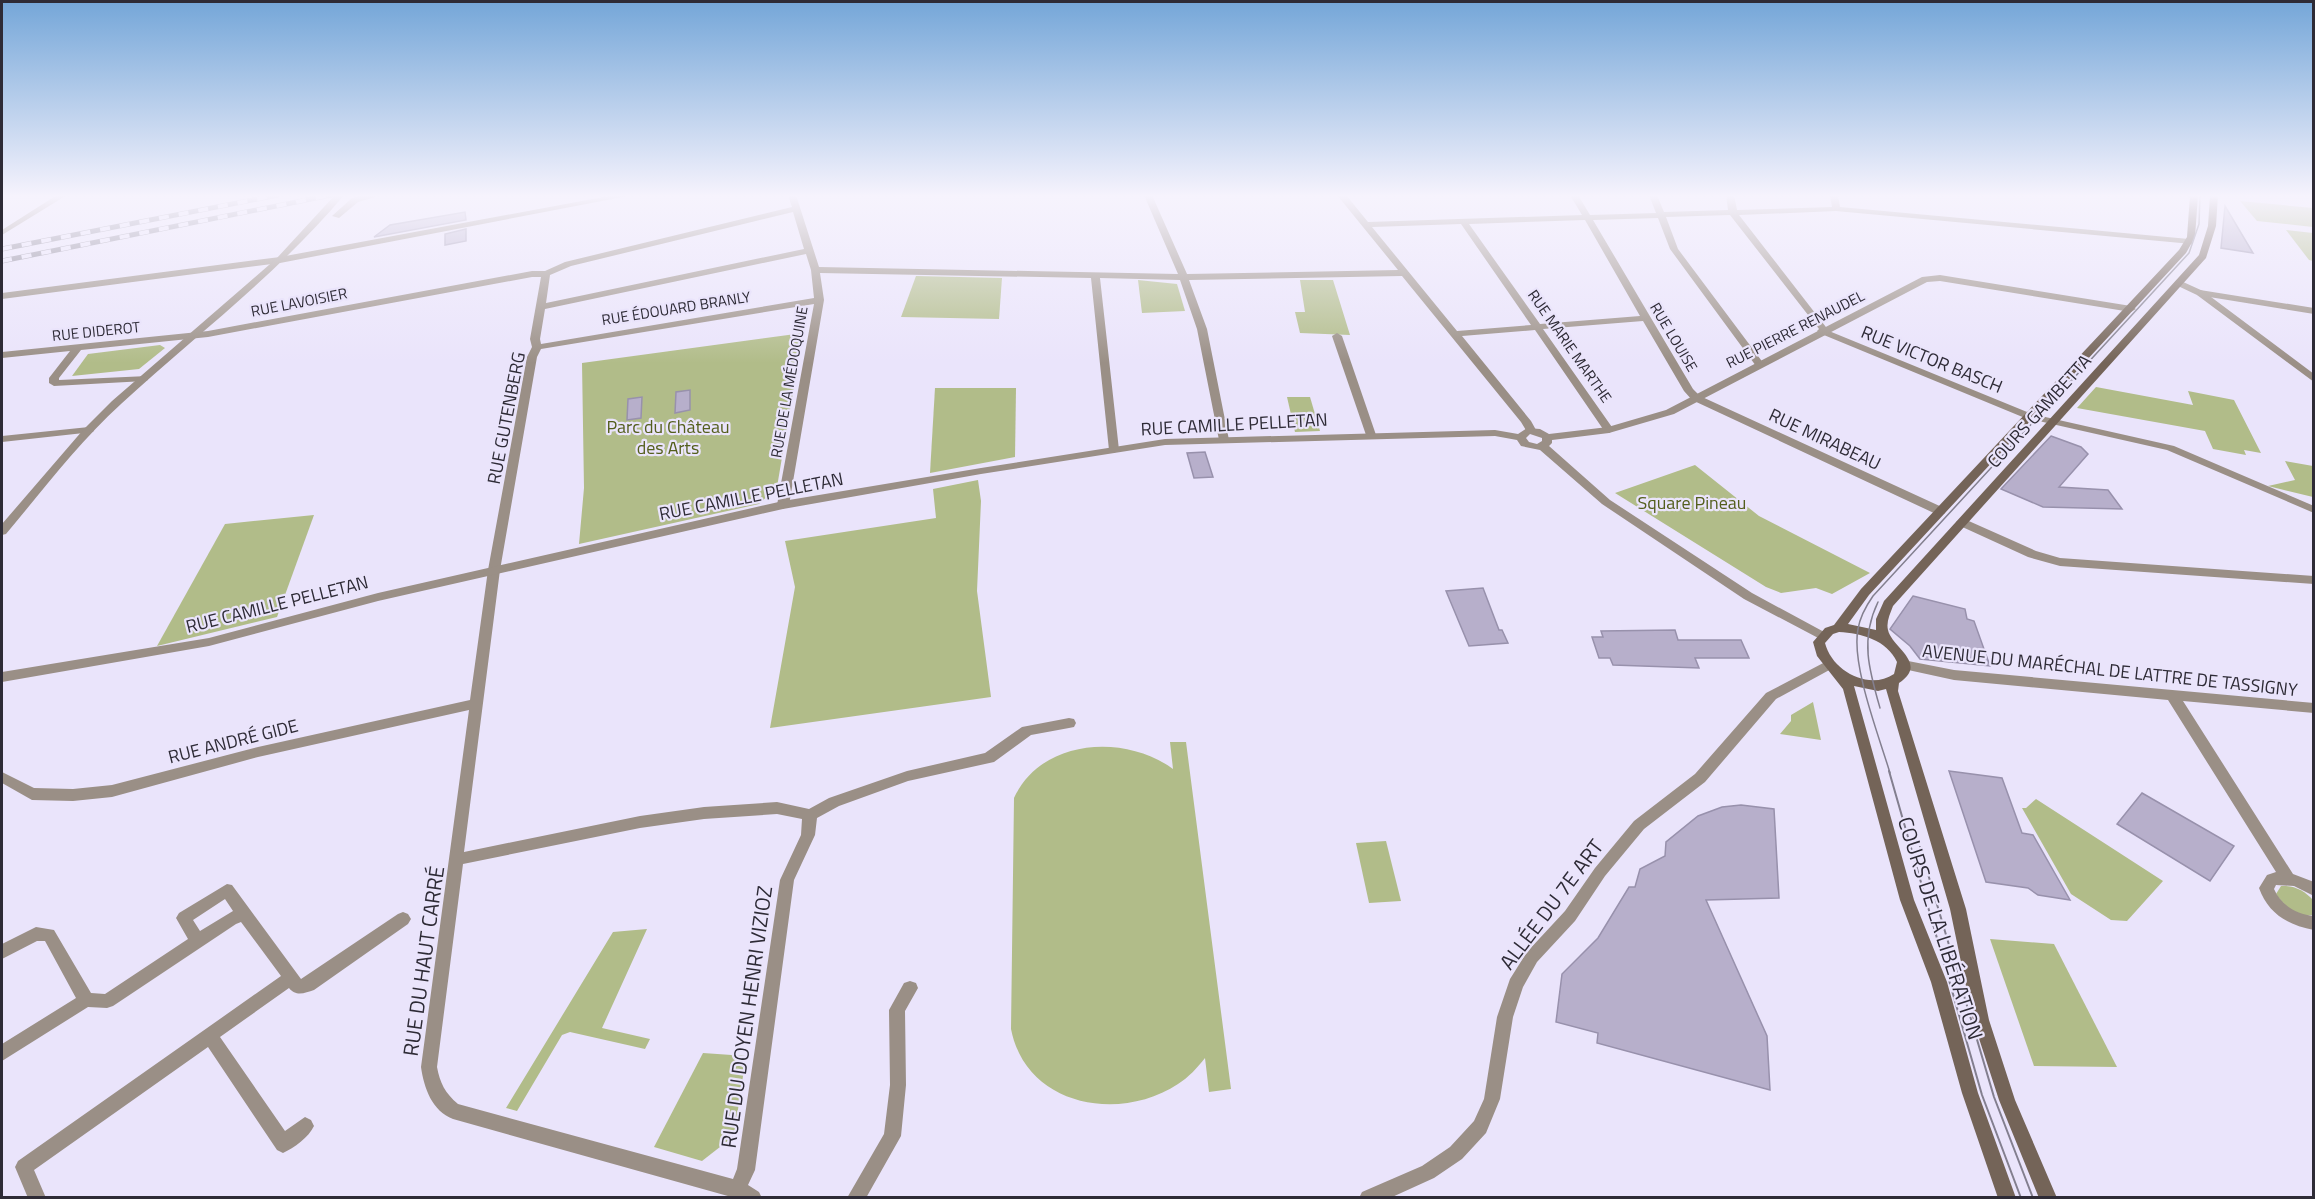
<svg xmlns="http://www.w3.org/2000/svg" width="2315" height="1199" font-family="'Titillium Web',sans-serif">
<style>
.green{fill:#b1bc89}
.building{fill:#b7afcb;stroke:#9891ac;stroke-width:1.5}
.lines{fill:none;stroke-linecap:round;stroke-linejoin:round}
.minor{fill:#9a8f86;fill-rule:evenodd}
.tertiary{fill:#9a8f86;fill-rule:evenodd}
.secondary{fill:#746458;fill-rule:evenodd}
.tram-far1{stroke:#837f8f;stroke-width:1.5}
.tram{stroke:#837f8f;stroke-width:2}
.rail-casing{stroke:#837f8f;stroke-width:5}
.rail{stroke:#eae4fb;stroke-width:4;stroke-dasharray:10;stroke-linecap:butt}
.labels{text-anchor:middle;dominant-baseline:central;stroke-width:4.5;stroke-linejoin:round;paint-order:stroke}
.far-street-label{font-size:15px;fill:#2e2b36;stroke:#eae4fb}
.street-label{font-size:18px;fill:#2e2b36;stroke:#eae4fb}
.park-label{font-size:18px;fill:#535e1c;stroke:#eae4fb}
.near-street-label{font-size:21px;fill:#2e2b36;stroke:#eae4fb}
</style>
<rect width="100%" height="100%" fill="#eae4fb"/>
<g class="green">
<path d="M 2240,201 L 2313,208 L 2313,227 L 2257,221 Z"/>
<path d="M 2286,230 L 2313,233 L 2313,261 L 2309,260 Z"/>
<path d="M 916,276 L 1002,278 L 999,319 L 901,317 Z"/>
<path d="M 1138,280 L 1177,284 L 1185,311 L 1142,313 Z"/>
<path d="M 1300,280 L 1333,280 L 1350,335 L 1300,333 L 1295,312 L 1305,312 Z"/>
<path d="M 803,333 L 777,487 L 759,504 L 579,544 L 584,488 L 582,363 Z"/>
<path d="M 160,345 L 165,348 L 139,369 L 72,376 L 88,354 Z"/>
<path d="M 2096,387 L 2193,405 L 2188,391 L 2234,400 L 2261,453 L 2244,450 L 2246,455 L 2213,449 L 2205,431 L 2077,408 Z"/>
<path d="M 935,388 L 1016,388 L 1015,457 L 930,473 Z"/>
<path d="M 1287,397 L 1310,397 L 1320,431 L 1295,432 Z"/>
<path d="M 2285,461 L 2313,466 L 2313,497 L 2268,486 L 2295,480 Z"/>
<path d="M 1695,465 L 1759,516 L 1870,573 L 1832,594 L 1816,588 L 1781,593 L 1766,587 L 1615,493 Z"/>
<path d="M 978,480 L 981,501 L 977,591 L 991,697 L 770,728 L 795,587 L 785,541 L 936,518 L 933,489 Z"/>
<path d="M 314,515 L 277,617 L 157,646 L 225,524 Z"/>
<path d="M 1813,702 L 1821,740 L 1780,734 L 1791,721 L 1791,715 Z"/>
<path d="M 1170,742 L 1186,742 L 1231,1089 L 1209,1092 L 1205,1058 C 1197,1068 1189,1077 1178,1084 C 1119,1123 1026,1106 1011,1029 L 1014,798 C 1041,739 1124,733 1173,769 Z"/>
<path d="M 2036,799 L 2163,881 L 2127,921 L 2111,920 L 2071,894 L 2022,808 L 2026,808 Z"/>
<path d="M 1386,841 L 1401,901 L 1369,903 L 1356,843 Z"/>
<path d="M 2281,886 C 2294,885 2305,891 2313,900 L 2313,915 C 2297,918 2285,907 2276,894 Z"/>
<path d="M 647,929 L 602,1028 L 650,1039 L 645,1049 L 570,1032 L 562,1035 L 517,1111 L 506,1108 L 613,932 Z"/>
<path d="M 1990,939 L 2054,944 L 2117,1067 L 2034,1066 Z"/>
<path d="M 703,1053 L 746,1056 L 734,1136 L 702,1161 L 654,1147 Z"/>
</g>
<g class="building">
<path d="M 2225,206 L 2253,253 L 2221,248 Z"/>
<path d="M 465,212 L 466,220 L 374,237 L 390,225 Z"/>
<path d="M 466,229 L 466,241 L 445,245 L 445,234 Z"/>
<path d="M 690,390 L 690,410 L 675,413 L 676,392 Z"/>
<path d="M 642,397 L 641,418 L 627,420 L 628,399 Z"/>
<path d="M 2051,436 L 2081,447 L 2088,454 L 2059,487 L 2108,490 L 2122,509 L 2043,507 L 2001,489 Z"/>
<path d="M 1205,452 L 1213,477 L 1194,478 L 1187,453 Z"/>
<path d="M 1483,588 L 1499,630 L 1502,630 L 1508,643 L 1469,646 L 1446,591 Z"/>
<path d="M 1913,596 L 1965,609 L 1967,619 L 1974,621 L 1990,666 L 1920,659 L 1910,646 L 1890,629 Z"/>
<path d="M 1675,630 L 1678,640 L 1741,640 L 1749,658 L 1695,658 L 1699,668 L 1613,665 L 1610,658 L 1599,658 L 1592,637 L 1603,637 L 1601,631 Z"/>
<path d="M 1949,771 L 2002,778 L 2022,833 L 2033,835 L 2070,900 L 2038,895 L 2028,888 L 1986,882 Z"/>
<path d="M 2142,793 L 2234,846 L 2210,881 L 2117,824 Z"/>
<path d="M 1741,805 L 1774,809 L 1779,898 L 1706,900 L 1767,1036 L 1770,1090 L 1597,1043 L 1598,1033 L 1556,1022 L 1562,974 L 1598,938 L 1629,887 L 1635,887 L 1640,869 L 1665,856 L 1666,842 L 1698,816 L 1722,807 Z"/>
</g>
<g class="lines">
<g class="minor">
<path d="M 365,195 L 382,195 L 358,202 L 339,218 L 332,216 L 352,198 Z"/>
<path d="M 614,195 L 633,195 L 280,263 L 2,299 L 2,293 L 280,257 Z"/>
<path d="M 788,195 L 796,195 L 819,267 L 1178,274 L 1144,195 L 1152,195 L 1187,274 L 1398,270 L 1337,195 L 1346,195 L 1368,222 L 1582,215 L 1570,195 L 1578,195 L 1590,215 L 1656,213 L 1649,195 L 1657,195 L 1664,212 L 1728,210 L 1726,195 L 1734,195 L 1737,210 L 1832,207 L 1830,195 L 1838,195 L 1840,207 L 2189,239 L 2193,242 L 2192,244 L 1836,211 L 1739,215 L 1829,331 L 2032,414 L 2174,446 L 2314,506 L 2314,513 L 2167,450 L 2025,418 L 1819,333 L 1817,331 L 1819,329 L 1730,215 L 1666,217 L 1678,249 L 1764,364 L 1759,367 L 1756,366 L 1670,249 L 1658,218 L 1593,220 L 1693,389 L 1700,396 L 1944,508 L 1946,511 L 1944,514 L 1936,514 L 1692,400 L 1684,391 L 1643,321 L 1543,329 L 1614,430 L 1609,433 L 1605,432 L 1535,330 L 1462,336 L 1531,421 L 1536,430 L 1531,433 L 1527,432 L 1521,422 L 1402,276 L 1189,280 L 1207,329 L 1229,440 L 1224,443 L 1219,440 L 1197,329 L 1180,280 L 1100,278 L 1119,450 L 1114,453 L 1109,450 L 1091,278 L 820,273 L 824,300 L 789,505 L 783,509 L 777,505 L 814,304 L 541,349 L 537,357 L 500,570 L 464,852 L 640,816 L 704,807 L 777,802 L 809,809 L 829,798 L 907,771 L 985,753 L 1022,727 L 1069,718 L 1074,719 L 1076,723 L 1074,727 L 1069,728 L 1031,735 L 994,762 L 908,781 L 839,806 L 817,818 L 815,835 L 794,880 L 755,1170 L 748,1185 L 759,1192 L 762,1198 L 735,1198 L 453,1119 C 432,1111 424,1088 421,1067 L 469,710 L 258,757 L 112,797 L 73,801 L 32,800 L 2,783 L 2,772 L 34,788 L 73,789 L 112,785 L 258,747 L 470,700 L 488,570 L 527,357 L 532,347 L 530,339 L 541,277 L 532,277 L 208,337 L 81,350 L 59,378 L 59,380 L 148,376 L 148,380 L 145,381 L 54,386 L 49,383 L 49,378 L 70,351 L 2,358 L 2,352 L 208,331 L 532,271 L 545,271 L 565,262 L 792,207 ZM 793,212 L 804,249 L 546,303 L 550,275 L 571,266 ZM 1585,220 L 1640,316 L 1540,324 L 1469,224 ZM 1461,224 L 1531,325 L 1457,331 L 1372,227 ZM 806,254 L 811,270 L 814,298 L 541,344 L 540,339 L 545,309 ZM 777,814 L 802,819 L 801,835 L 780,880 L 737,1169 L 733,1179 L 458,1104 C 445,1093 440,1083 437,1067 L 463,864 L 640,828 L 704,819 Z"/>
<path d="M 2200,290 L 2314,308 L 2314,314 L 2197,295 L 2197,291 Z"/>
<path d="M 1337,333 L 1342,336 L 1376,435 L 1375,437 L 1371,438 L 1366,435 L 1332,336 Z"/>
<path d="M 89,427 L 94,430 L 93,432 L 2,442 L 2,436 Z"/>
<path d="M 1962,518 L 2036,551 L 2060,558 L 2314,576 L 2314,584 L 2060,566 L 2028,557 L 1958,525 L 1956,522 Z"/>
<path d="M 1829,660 L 1833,662 L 1835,665 L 1833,668 L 1776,699 L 1705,782 L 1644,829 L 1605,876 L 1575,921 L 1537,962 L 1523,987 L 1513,1017 L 1500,1099 L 1486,1133 L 1462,1159 L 1434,1178 L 1390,1198 L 1359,1198 L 1362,1192 L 1422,1166 L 1450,1147 L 1474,1121 L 1484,1099 L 1497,1017 L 1510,979 L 1527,952 L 1565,911 L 1595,868 L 1634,821 L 1695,774 L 1766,693 Z"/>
<path d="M 1903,660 L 1954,670 L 2314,703 L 2314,713 L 2183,701 L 2293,874 L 2314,882 L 2314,896 L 2294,886 L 2276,885 L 2274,889 C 2281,905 2296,914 2314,916 L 2314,930 C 2287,925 2268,913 2259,888 L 2267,875 L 2276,872 L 2168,700 L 1954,680 L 1899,668 L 1897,665 L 1899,662 Z"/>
<path d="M 227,884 L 232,885 L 301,979 L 398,914 L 403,912 L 408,914 L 411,919 L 408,924 L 314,990 C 305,993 296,997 289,988 L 220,1037 L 285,1131 L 305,1117 L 311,1120 L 314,1126 C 309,1137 294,1148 283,1153 L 277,1150 L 208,1047 L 34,1170 L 46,1198 L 28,1198 L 15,1167 L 18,1161 L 281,976 L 241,922 L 236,924 L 113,1006 L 107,1008 L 88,1007 L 2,1061 L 2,1044 L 76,998 L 45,941 L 37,941 L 2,959 L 2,944 L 36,927 L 54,930 L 91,993 L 105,994 L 188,939 L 176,918 L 179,913 ZM 225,899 L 233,911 L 200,931 L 193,920 Z"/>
<path d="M 910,981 L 916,983 L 918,988 L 905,1011 L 906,1085 L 901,1136 L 866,1198 L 847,1198 L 884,1134 L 890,1085 L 889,1010 L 904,983 Z"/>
</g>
<g class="tertiary">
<path d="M 57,195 L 67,195 L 2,235 L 2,230 Z"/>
<path d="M 335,195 L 344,195 C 278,274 196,335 121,404 C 78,443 43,490 6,534 L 2,535 L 2,524 L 83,430 L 112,401 L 277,258 Z"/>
<path d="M 1940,275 L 2131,306 L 2136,309 L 2131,312 L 1940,281 L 1927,282 L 1674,414 L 1609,433 L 1552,440 L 1552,443 L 1549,446 L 1610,500 L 1752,593 L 1826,633 L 1828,636 L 1826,639 L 1822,640 L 1744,599 L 1602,504 L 1540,450 L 1521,446 L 1517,440 L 1495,436 L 1165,445 L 981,474 L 783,509 L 378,601 L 209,646 L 2,682 L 2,672 L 209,638 L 378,593 L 783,501 L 981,468 L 1165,439 L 1495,430 L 1518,434 L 1527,428 L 1540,429 L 1549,434 L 1608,427 L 1666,410 L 1922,277 ZM 1530,434 L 1542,438 L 1542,441 L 1537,444 L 1529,442 L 1526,438 Z"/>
<path d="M 2181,281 L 2203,291 L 2314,374 L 2314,382 L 2197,295 L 2178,286 L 2177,284 Z"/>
</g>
<path class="secondary" d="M 2190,195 L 2198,195 L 2195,237 L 2186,253 L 1869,595 L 1848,624 L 1876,630 L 1876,619 L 1884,601 L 2199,255 L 2208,226 L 2210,195 L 2218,195 L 2216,226 L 2206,258 L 1893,606 C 1890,614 1886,622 1888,630 C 1892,648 1929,663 1899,683 L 1898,691 L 1966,909 L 1989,1020 L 2015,1100 L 2057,1198 L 2039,1198 L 1999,1100 L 1973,1020 L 1950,909 L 1886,689 L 1878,691 L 1854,686 L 1914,900 L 1947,982 L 1978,1093 L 2016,1198 L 1998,1198 L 1962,1093 L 1931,982 L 1900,900 L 1843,689 L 1817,656 L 1813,642 L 1825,628 L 1834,625 L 1861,589 L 2179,250 L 2187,237 ZM 1839,632 C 1861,633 1887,640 1897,662 L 1894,674 C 1869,691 1832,671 1825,643 L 1833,634 Z"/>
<g class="tram-far1">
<path d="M 1878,602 C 1860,639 1869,670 1880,708"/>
<path d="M 1890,773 C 1879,736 1851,665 1858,629 C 1860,617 1866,606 1873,596 L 2189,253 L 2199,224 L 2200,195"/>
</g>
<g class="tram">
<path d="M 1889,771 L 1982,1095 L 2021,1198"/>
<path d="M 1920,847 L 1994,1097 L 2033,1198"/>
</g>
<g class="rail-casing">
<g id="rail">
<path d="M 2,249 L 278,195"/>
<path d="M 2,261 L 331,195"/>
</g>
</g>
<use href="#rail" class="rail"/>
</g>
<linearGradient id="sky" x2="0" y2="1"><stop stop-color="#74a6d8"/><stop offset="0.54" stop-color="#f6f3fd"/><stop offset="1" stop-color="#f6f3fd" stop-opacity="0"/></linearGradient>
<rect width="2315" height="363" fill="url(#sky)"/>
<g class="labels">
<g class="far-street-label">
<text transform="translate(299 302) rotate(-11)">RUE LAVOISIER</text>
<text transform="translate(676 308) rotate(-9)">RUE ÉDOUARD BRANLY</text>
<text transform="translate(1795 329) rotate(-27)">RUE PIERRE RENAUDEL</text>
<text transform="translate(96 331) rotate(-6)">RUE DIDEROT</text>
<text transform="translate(1674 337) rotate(59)">RUE LOUISE</text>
<text transform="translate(1570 346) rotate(55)">RUE MARIE MARTHE</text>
<text transform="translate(789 382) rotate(-80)">RUE DE LA MÉDOQUINE</text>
</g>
<g class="street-label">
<text transform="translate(1932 359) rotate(22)">RUE VICTOR BASCH</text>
<text transform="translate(2039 411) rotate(-48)">COURS GAMBETTA</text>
<text transform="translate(506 418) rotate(-79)">RUE GUTENBERG</text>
<text transform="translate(1234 424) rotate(-3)">RUE CAMILLE PELLETAN</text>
<text transform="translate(1825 439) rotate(25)">RUE MIRABEAU</text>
<text transform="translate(751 496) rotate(-11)">RUE CAMILLE PELLETAN</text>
<text transform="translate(277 604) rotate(-14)">RUE CAMILLE PELLETAN</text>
<text transform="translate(2110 670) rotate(6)">AVENUE DU MARÉCHAL DE LATTRE DE TASSIGNY</text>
<text transform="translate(233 741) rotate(-14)">RUE ANDRÉ GIDE</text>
</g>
<g class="park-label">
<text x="668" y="426">Parc du Château<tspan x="668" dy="21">des Arts</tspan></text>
<text x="1692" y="502">Square Pineau</text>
</g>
<g class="near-street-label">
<text transform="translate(1551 904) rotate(-53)">ALLÉE DU 7E ART</text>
<text transform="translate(1941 928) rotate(72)">COURS DE LA LIBÉRATION</text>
<text transform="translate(423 961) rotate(-82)">RUE DU HAUT CARRÉ</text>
<text transform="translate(746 1017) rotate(-82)">RUE DU DOYEN HENRI VIZIOZ</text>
</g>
</g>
<rect width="2315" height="1199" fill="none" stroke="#2e2b36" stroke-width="6"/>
</svg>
